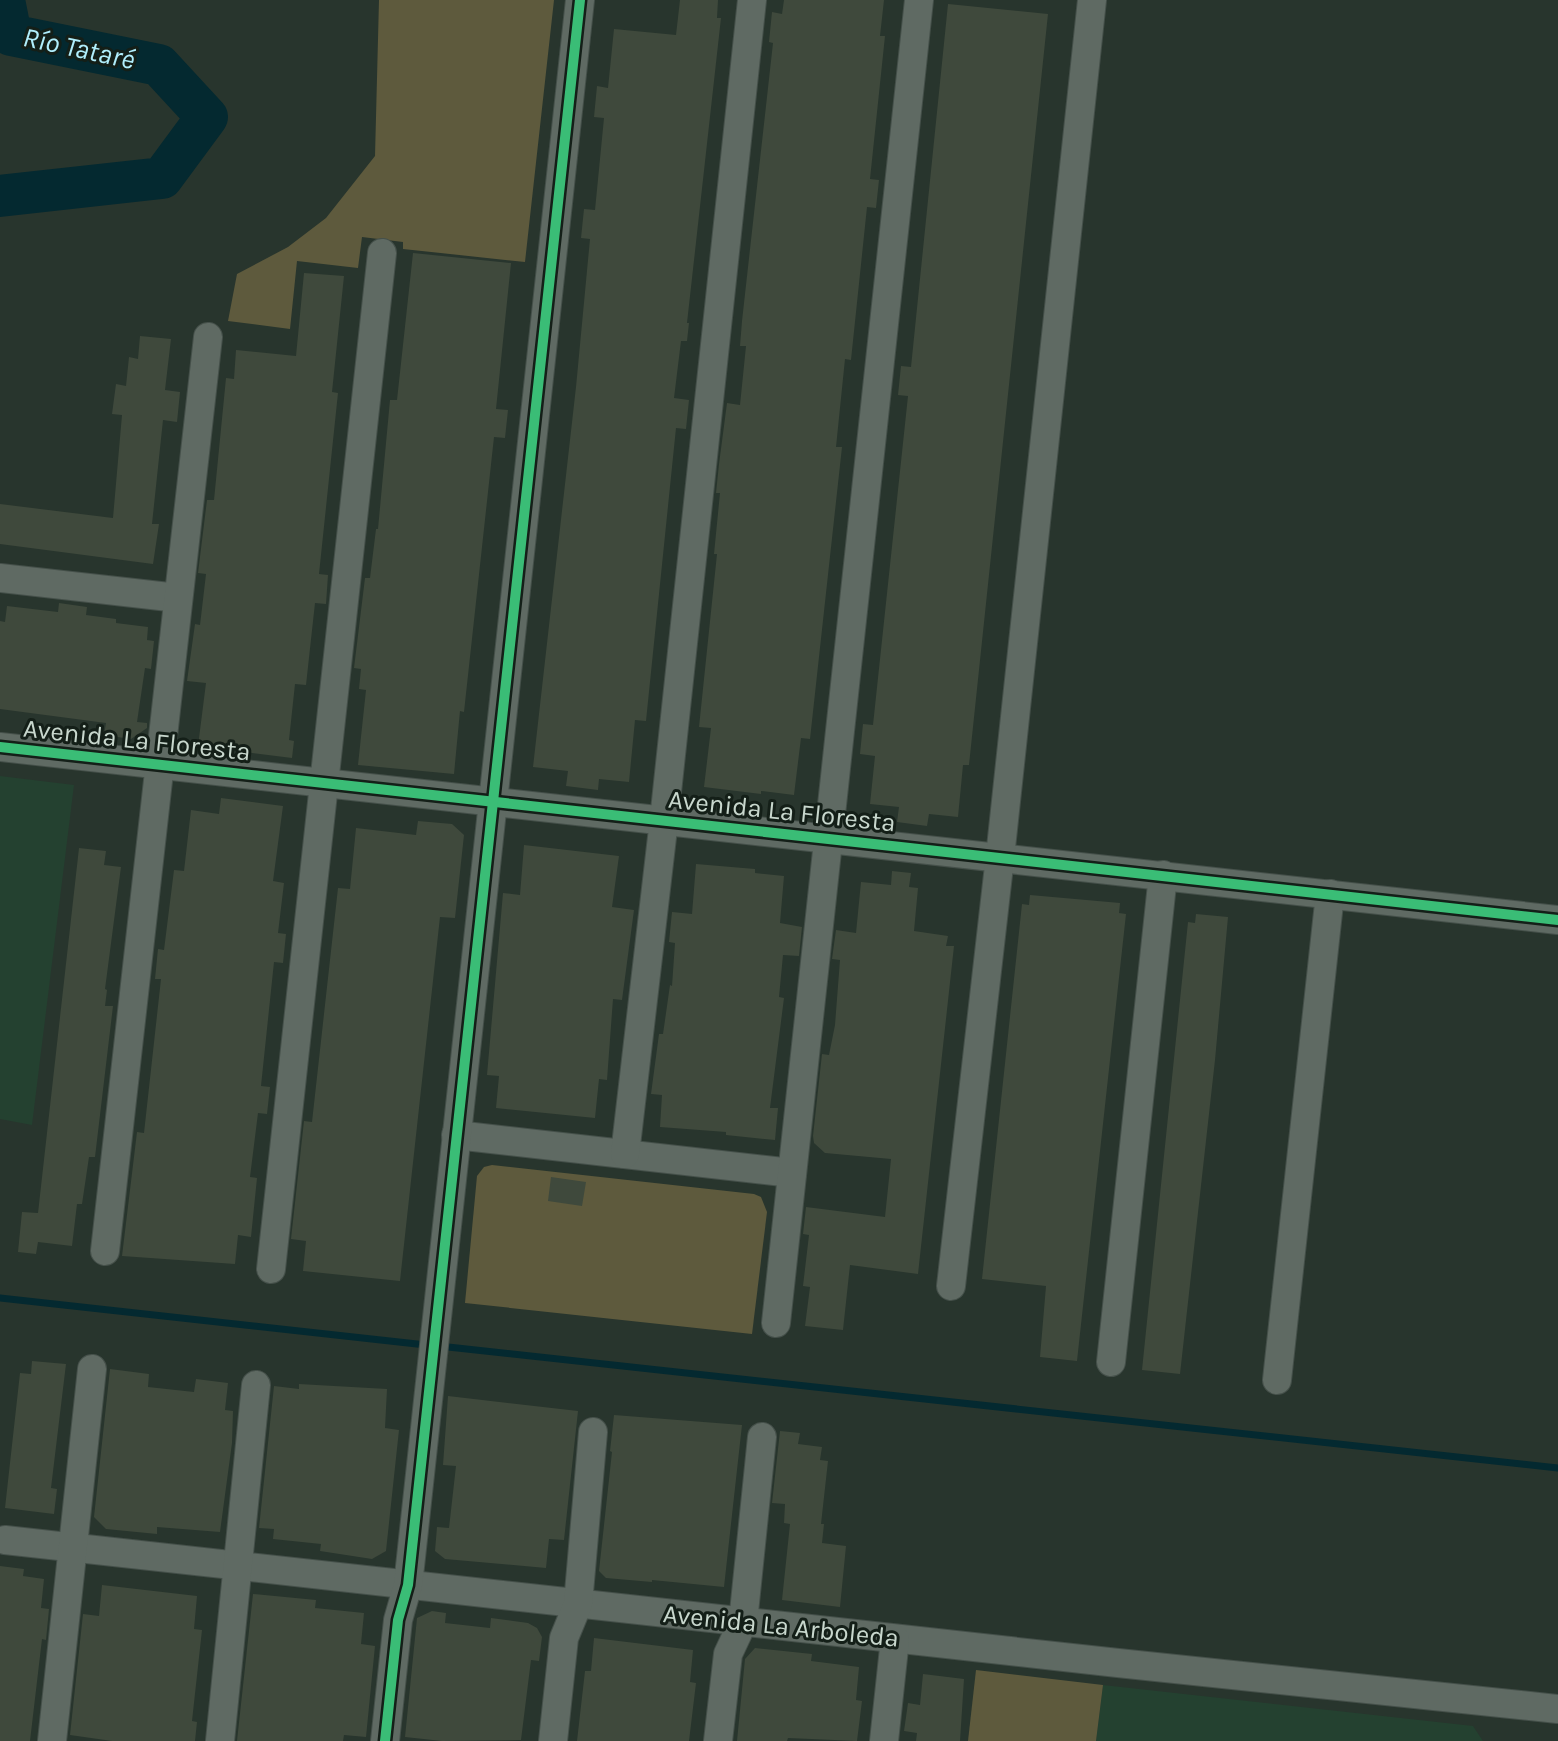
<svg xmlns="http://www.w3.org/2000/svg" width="1558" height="1741" font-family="Karla,sans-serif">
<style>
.built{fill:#244130}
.green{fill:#5e5a3d}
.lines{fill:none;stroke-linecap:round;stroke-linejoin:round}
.stream{stroke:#042930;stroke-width:7}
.river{stroke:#042930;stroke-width:42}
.building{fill:#3f493c}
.minor-casing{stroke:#45504a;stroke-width:30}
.minor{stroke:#5f6a63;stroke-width:28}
.cycleway-casing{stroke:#141f18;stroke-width:15}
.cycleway{stroke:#3abd76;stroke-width:10}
.labels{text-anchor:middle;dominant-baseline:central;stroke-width:6;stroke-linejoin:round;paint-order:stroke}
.street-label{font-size:26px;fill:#c8d7cd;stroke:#141f18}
.water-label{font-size:28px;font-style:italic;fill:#b0eefc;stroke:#141f18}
</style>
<rect width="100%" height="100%" fill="#28352d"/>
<g class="built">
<path d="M 0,776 L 74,785 L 32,1125 L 0,1119 Z"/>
<path d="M 1103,1685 L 1473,1726 L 1483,1741 L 1096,1741 Z"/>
</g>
<g class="green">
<path d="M 379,0 L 554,0 L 525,262 L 403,249 L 403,242 L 362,237 L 358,268 L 297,261 L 290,329 L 228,321 L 237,274 L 288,247 L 326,218 L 375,156 Z"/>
<path d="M 492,1165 L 754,1194 L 761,1197 L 767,1212 L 752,1334 L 465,1303 L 477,1176 L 484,1167 Z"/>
<path d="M 976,1670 L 1103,1685 L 1096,1741 L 968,1741 Z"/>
</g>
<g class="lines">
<g class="stream">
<path d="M 0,1298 L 426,1345"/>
<path d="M 439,1346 L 1558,1468"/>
</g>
<path class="river" d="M 0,196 L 162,178 L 207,117 L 159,65 L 11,35 L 4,0"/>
</g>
<g class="building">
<path d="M 680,0 L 718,0 L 717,18 L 721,18 L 687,323 L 689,323 L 687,341 L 681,341 L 674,398 L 689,400 L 686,429 L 676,428 L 646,721 L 635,720 L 629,782 L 599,779 L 598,790 L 566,786 L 568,771 L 533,767 L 576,387 L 590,239 L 581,238 L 584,209 L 595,210 L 604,118 L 594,117 L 597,86 L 608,88 L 614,29 L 676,35 Z"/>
<path d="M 784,0 L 884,0 L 880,36 L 885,36 L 870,179 L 879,180 L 876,208 L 867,207 L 851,360 L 845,359 L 836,447 L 842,447 L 810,739 L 801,738 L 794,795 L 761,791 L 761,794 L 704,787 L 711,728 L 699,727 L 717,554 L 714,554 L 720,493 L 716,493 L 719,464 L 727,403 L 740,405 L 746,346 L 740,346 L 742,321 L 773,43 L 769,42 L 772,12 L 782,14 Z"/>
<path d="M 948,4 L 1048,14 L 969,765 L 963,765 L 958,817 L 929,814 L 927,826 L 897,822 L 899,807 L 870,804 L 875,756 L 860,754 L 863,724 L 873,725 L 908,396 L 898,395 L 901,366 L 911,367 Z"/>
<path d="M 413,253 L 511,263 L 496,409 L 508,410 L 505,438 L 494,437 L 464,712 L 460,711 L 454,774 L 358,765 L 366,690 L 359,689 L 361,669 L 354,668 L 365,578 L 370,578 L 376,529 L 378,529 L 390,400 L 397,400 Z"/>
<path d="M 304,273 L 344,276 L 332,392 L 338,393 L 319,574 L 328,575 L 326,604 L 315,603 L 306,685 L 295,684 L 289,740 L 294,741 L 292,758 L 198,746 L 206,683 L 187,681 L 195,624 L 200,625 L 206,574 L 198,573 L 207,500 L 214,500 L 226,378 L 234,379 L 236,350 L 296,356 Z"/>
<path d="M 140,336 L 171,339 L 165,390 L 180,392 L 177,422 L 163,420 L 152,524 L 159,524 L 153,564 L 0,544 L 0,504 L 113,518 L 122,415 L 112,414 L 116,384 L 126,386 L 129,357 L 138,359 Z"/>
<path d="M 59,603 L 87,607 L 86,615 L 116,619 L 116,623 L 148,627 L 147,640 L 154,641 L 151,669 L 145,668 L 137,722 L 147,723 L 147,728 L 131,739 L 104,735 L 106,723 L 0,709 L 0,621 L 5,622 L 7,606 L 58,612 Z"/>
<path d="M 221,798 L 283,806 L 273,881 L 284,883 L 278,933 L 286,934 L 283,963 L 274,962 L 261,1086 L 270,1087 L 267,1114 L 258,1113 L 250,1177 L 257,1178 L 251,1237 L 238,1235 L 235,1264 L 122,1256 L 137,1132 L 144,1133 L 161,979 L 155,979 L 158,949 L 164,950 L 174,870 L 184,871 L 191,810 L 219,814 Z"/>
<path d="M 418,821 L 452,824 L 464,835 L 455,918 L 440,917 L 400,1281 L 303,1271 L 306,1241 L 291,1239 L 304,1121 L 312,1122 L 338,888 L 350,889 L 356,828 L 416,835 Z"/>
<path d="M 524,845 L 619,856 L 612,907 L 634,910 L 622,1000 L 613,999 L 607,1080 L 599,1079 L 595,1118 L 496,1108 L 499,1076 L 487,1075 L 503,893 L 520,895 Z"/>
<path d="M 79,848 L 106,851 L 104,865 L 121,867 L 105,989 L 107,990 L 105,1006 L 113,1006 L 95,1157 L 89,1157 L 82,1204 L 77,1204 L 72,1246 L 38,1242 L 36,1254 L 18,1252 L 22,1212 L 38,1213 Z"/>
<path d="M 696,864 L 755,869 L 755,873 L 784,876 L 780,923 L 802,927 L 799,956 L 783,955 L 779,997 L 784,998 L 770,1108 L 778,1108 L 775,1140 L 726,1135 L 726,1132 L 660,1127 L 662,1095 L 651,1094 L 659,1034 L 663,1034 L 670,985 L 672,986 L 675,943 L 669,942 L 672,912 L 692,914 Z"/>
<path d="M 892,871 L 911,873 L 909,887 L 918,888 L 914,931 L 948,936 L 946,946 L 954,946 L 918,1274 L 850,1265 L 843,1330 L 805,1326 L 810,1287 L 803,1286 L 809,1235 L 803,1234 L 806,1207 L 885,1217 L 891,1159 L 825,1153 L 814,1143 L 813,1136 L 822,1054 L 829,1055 L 835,1025 L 840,960 L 832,959 L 836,930 L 856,933 L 861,882 L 891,885 Z"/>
<path d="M 1030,895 L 1120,903 L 1119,913 L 1126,914 L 1077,1361 L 1040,1357 L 1046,1286 L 982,1279 L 1022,904 L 1029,905 Z"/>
<path d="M 1196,914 L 1228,917 L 1215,1060 L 1180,1374 L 1142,1370 L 1188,922 L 1195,923 Z"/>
<path d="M 551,1177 L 586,1182 L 582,1206 L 548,1201 Z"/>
<path d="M 32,1361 L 66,1364 L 51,1488 L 57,1489 L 54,1514 L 5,1508 L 20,1373 L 31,1374 Z"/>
<path d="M 110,1369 L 149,1374 L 148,1387 L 194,1392 L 196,1379 L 228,1383 L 225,1410 L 233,1411 L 232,1443 L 220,1532 L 157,1527 L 157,1534 L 106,1529 L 94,1517 Z"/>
<path d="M 299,1384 L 387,1389 L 385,1428 L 399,1430 L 386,1551 L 372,1559 L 320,1551 L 321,1544 L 273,1539 L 274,1529 L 259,1528 L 274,1386 L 299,1389 Z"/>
<path d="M 448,1396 L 578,1411 L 564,1540 L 549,1539 L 546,1568 L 445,1559 L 435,1551 L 437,1527 L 449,1528 L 456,1466 L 443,1465 Z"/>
<path d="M 614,1415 L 742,1425 L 724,1587 L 652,1580 L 652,1582 L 606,1578 L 599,1571 L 612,1452 L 610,1451 Z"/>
<path d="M 780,1431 L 800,1433 L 798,1444 L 822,1447 L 820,1460 L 828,1461 L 821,1524 L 824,1524 L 822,1543 L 846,1546 L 840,1607 L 782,1600 L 790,1524 L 784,1523 L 785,1504 L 772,1503 Z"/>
<path d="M 0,1566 L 24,1569 L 23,1576 L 44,1579 L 41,1608 L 49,1609 L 46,1640 L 42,1639 L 30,1741 L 0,1741 Z"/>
<path d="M 102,1585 L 197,1596 L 194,1629 L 202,1630 L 192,1721 L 197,1722 L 195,1741 L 112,1741 L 70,1735 L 83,1614 L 99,1616 Z"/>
<path d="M 253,1594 L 316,1600 L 315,1608 L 364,1613 L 361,1644 L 375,1646 L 366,1737 L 344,1735 L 343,1741 L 237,1741 Z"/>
<path d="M 432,1611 L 446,1613 L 445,1623 L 490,1628 L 491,1618 L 528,1623 L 537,1628 L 542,1637 L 539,1661 L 531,1660 L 521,1740 L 442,1741 L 405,1737 L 417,1618 Z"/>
<path d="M 594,1638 L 693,1650 L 690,1682 L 696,1683 L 689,1741 L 577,1741 L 585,1671 L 591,1671 Z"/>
<path d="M 755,1648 L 812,1654 L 811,1661 L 859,1667 L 856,1700 L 862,1701 L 857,1741 L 788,1738 L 787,1741 L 737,1741 L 745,1659 Z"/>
<path d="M 923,1674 L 964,1679 L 960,1741 L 916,1741 L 917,1733 L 904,1731 L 908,1703 L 920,1705 Z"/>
</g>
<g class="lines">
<g class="minor-casing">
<g id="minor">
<path d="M 0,578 L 178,598"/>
<path d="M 0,747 L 1558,920"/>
<path d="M 456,1135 L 792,1173"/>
<path d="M 625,1154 L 664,820 L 752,0"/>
<path d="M 105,1251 L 208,337"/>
<path d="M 271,1269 L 382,253"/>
<path d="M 951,1286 L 1000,857 L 1092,0"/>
<path d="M 776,1323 L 919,0"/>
<path d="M 1111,1362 L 1163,875"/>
<path d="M 1277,1380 L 1330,894"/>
<path d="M 5,1540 L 1118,1663 L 1558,1709"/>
<path d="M 52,1741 L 92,1369"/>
<path d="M 220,1741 L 256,1385"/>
<path d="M 385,1741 L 398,1620 L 408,1585 L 580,0"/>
<path d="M 553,1741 L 564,1638 L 578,1604 L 593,1432"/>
<path d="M 718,1741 L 728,1654 L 743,1622 L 762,1437"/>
<path d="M 884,1741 L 895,1639"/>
</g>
</g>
<use href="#minor" class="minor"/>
<g class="cycleway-casing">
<g id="cycleway">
<path d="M 0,747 L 1558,920"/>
<path d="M 385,1741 L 398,1620 L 408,1585 L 580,0"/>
</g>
</g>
<use href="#cycleway" class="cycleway"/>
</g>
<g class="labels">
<g class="street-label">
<text transform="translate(137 740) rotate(6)">Avenida La Floresta</text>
<text transform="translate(782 811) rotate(6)">Avenida La Floresta</text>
<text transform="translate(781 1626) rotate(6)">Avenida La Arboleda</text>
</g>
<g class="water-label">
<text transform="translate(79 48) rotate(12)">Río Tataré</text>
</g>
</g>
</svg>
